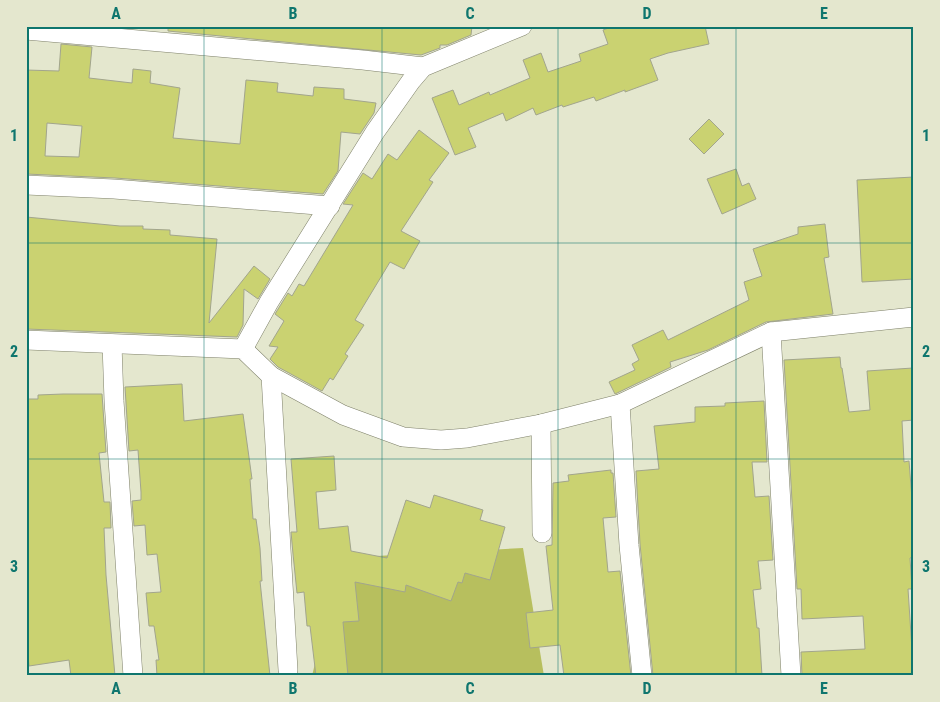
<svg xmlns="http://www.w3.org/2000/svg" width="940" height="702" font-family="'Roboto Condensed',sans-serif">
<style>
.forest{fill:#b7bf5e}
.building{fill:#cad271;stroke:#a2a58d;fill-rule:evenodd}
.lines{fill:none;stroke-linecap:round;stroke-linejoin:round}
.street-casing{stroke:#7e8069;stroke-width:20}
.street{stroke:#fff;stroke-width:19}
.grid{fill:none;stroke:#0f766e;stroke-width:1;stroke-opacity:0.55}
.neatline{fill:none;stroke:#0f766e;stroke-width:2}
.grid-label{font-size:16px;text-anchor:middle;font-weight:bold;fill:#0f766e}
</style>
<rect width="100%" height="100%" fill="#e4e7ce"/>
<path class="forest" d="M 523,548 L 544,676 L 312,676 L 340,558 Z"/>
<g class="building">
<path d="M 168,26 L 472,26 L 471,35 L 447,45 L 440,45 L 440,48 L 421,55 L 168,31 Z"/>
<path d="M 614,26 L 705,26 L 709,44 L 668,53 L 650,59 L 658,80 L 625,92 L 625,90 L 596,101 L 594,97 L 563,107 L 562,105 L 536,115 L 533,108 L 506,121 L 503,113 L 468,128 L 476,147 L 455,155 L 432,98 L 453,90 L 459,105 L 489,92 L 490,95 L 530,78 L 523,60 L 541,53 L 548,72 L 581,61 L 579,54 L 608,44 L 603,30 Z"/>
<path d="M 61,44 L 92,47 L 89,78 L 132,83 L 133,69 L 151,71 L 150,83 L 180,88 L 173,138 L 240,144 L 246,80 L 278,83 L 277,92 L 313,96 L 314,87 L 344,89 L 344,99 L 376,103 L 374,113 L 360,134 L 341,132 L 338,171 L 323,194 L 115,178 L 26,174 L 26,70 L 59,71 ZM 47,123 L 82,126 L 79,157 L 45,156 Z"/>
<path d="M 709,119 L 724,134 L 704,154 L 689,139 Z"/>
<path d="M 419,130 L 449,153 L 429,180 L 433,182 L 401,231 L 420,241 L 404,269 L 390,262 L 355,320 L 364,325 L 345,354 L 348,356 L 333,380 L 330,378 L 322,391 L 278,367 L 270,359 L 278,347 L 269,346 L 284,321 L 275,314 L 288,293 L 292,296 L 299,284 L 304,286 L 353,205 L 343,204 L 363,173 L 372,179 L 388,154 L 397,160 Z"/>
<path d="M 736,169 L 742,186 L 749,183 L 756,199 L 722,214 L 707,179 Z"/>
<path d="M 914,177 L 914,279 L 862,282 L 857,180 Z"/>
<path d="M 26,217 L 120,226 L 143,226 L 143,229 L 170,230 L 170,235 L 217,239 L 209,323 L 254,266 L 270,279 L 258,299 L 244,289 L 243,325 L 237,337 L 26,329 Z"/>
<path d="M 825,224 L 829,257 L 824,258 L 833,314 L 766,322 L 708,350 L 670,362 L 671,367 L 615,394 L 609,382 L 635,370 L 632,364 L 639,360 L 632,345 L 663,330 L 668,340 L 749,300 L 744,282 L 762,276 L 753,249 L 798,234 L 798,227 Z"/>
<path d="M 840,357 L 841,368 L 842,368 L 849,412 L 870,410 L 867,371 L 913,368 L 914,420 L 902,421 L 904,462 L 909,461 L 914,524 L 914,557 L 910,558 L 912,589 L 908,589 L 912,650 L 914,650 L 914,676 L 802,676 L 801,652 L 865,649 L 863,616 L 802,619 L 801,589 L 797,589 L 784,360 Z"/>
<path d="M 182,384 L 184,421 L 243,414 L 252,479 L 250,479 L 253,519 L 256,519 L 260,548 L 262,581 L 260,581 L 270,676 L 157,676 L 156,660 L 159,660 L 154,626 L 149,626 L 146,593 L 161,592 L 157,554 L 147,555 L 145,525 L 134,526 L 132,501 L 141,500 L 141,492 L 138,450 L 129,451 L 125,387 Z"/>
<path d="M 63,394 L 102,394 L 106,452 L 99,453 L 104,502 L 110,502 L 111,528 L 104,528 L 106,575 L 115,676 L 71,676 L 69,660 L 29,666 L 26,638 L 26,399 L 38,399 L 38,395 Z"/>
<path d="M 764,401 L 767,462 L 752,462 L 755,497 L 769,496 L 773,560 L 758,561 L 761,589 L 753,590 L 757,628 L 759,628 L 762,676 L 653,676 L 640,544 L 636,471 L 659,469 L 654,426 L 695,422 L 695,407 L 725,406 L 725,403 Z"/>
<path d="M 334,456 L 336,490 L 316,492 L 319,529 L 348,526 L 351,551 L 387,558 L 406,500 L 430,508 L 434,495 L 483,510 L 480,520 L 505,527 L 490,580 L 465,573 L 462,583 L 458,582 L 451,601 L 406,585 L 405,592 L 355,582 L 359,621 L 343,622 L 348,676 L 316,676 L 310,626 L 307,626 L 304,592 L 297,593 L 293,554 L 291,532 L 297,532 L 291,459 Z"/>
<path d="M 611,470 L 611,473 L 613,473 L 616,517 L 603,518 L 608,572 L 620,571 L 631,676 L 564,676 L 560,645 L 530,648 L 526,613 L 553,610 L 546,546 L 552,545 L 553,483 L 569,481 L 568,475 Z"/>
</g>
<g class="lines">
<g class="street-casing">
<g id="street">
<path d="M 26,30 L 363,60 L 423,67"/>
<path d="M 26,185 L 114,189 L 330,206"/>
<path d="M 771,332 L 791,676"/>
<path d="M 26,340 L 243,349 L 271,376 L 343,415 L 403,437 L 441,440 L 467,438 L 541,424 L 620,404 L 771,332 L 914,317"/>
<path d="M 112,344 L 114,401 L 133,676"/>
<path d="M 243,349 L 269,302 L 375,132 L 411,81 L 423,67 L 522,26"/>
<path d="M 271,376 L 288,670"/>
<path d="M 620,404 L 629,545 L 642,676"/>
<path d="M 541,424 L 542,533"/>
</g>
</g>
<use href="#street" class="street"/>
</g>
<path class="grid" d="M 204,26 L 204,676M 382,26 L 382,676M 558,26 L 558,676M 736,26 L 736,676M 26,243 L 914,243M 26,459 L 914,459"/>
<rect width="940" height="702" fill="none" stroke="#e4e7ce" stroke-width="55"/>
<rect x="28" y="28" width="884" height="646" class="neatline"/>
<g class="grid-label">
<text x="116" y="19">A</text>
<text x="293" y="19">B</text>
<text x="470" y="19">C</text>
<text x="647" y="19">D</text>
<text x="824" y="19">E</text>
<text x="14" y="141">1</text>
<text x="926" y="141">1</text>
<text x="14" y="357">2</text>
<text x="926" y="357">2</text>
<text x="14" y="572">3</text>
<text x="926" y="572">3</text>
<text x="116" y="694">A</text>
<text x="293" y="694">B</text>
<text x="470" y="694">C</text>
<text x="647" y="694">D</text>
<text x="824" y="694">E</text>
</g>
</svg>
